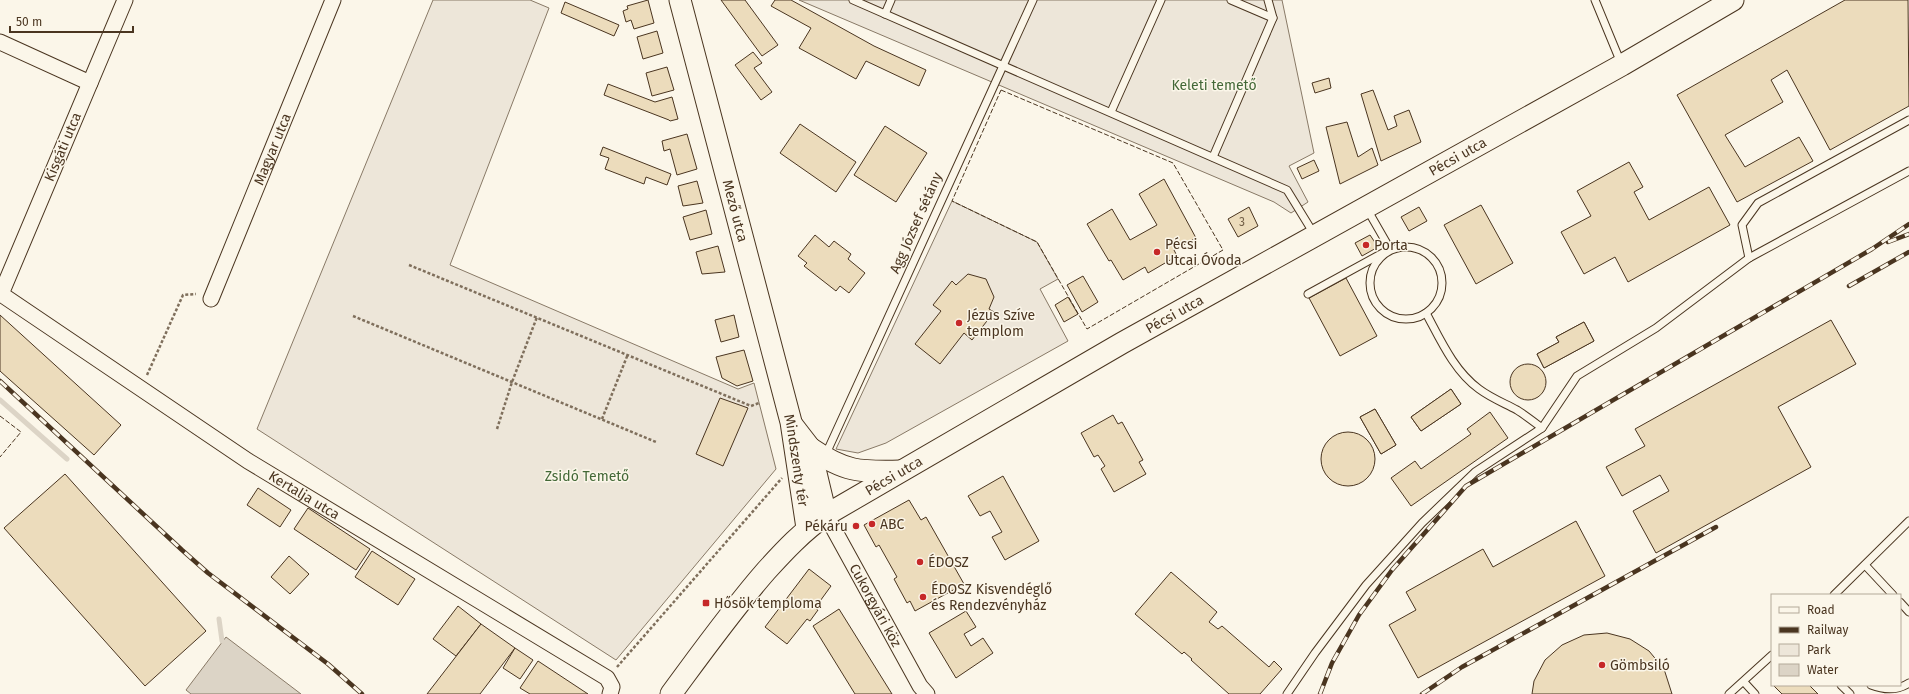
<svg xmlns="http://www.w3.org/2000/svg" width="1909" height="694" font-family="'Fira Sans',sans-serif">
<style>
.green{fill:#ede6d9;stroke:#887966}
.water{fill:#dcd4c6;stroke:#887966}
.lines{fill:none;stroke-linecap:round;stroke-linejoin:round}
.stream{stroke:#dcd4c6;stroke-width:5}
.building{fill:#ecdcbc;stroke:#4a3520}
.lane-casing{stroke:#4a3520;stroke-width:9}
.street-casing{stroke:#4a3520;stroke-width:17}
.secondary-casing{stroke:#4a3520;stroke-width:23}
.path{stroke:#7f6f5c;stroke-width:2.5;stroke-dasharray:3 2;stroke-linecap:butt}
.lane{stroke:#fbf6e9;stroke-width:7}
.street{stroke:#fbf6e9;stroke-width:15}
.secondary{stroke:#fbf6e9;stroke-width:21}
.rail-casing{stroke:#4a3520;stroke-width:4.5}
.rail{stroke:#fbf6e9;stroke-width:3;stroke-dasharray:9;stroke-linecap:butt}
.fence{stroke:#4a3520;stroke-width:1;stroke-dasharray:5 2;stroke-linecap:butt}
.poi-dot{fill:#c62828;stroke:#fbf6e9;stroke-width:1.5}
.labels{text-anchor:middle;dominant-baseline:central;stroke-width:3;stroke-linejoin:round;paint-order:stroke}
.number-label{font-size:12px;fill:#725f47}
.park-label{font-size:14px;fill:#436837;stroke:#fbf6e9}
.street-label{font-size:14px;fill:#4a3520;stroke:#fbf6e9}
.poi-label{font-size:14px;fill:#4a3520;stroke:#fbf6e9;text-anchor:start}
</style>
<rect width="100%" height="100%" fill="#fbf6e9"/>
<g class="green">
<path d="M 433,0 L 530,0 L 549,8 L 450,265 L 738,389 L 754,383 L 776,469 L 616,660 L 257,429 Z"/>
<path d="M 799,0 L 1282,0 L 1314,153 L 1289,166 L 1308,202 L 1291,213 L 1274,202 Z"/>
<path d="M 952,201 L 1037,242 L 1058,279 L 1040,289 L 1068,341 L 886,443 L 858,453 L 836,449 Z"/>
</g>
<path class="water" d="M 226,637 L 301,694 L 191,694 L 186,690 Z"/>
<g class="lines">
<g class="stream">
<path d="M 0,400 L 67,459"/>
<path d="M 219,619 L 222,641"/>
</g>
</g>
<g class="building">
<path d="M 648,0 L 654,23 L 634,29 L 631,20 L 626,22 L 623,11 L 628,9 L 627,6 Z"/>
<path d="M 721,0 L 745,0 L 778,45 L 762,56 Z"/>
<path d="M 775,0 L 791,0 L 874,46 L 926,70 L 919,86 L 866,61 L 856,79 L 799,48 L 811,28 L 771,6 Z"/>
<path d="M 1845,0 L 1908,0 L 1909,106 L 1830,150 L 1787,70 L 1771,80 L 1783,102 L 1725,135 L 1745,167 L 1799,137 L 1813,161 L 1737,202 L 1677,95 Z"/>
<path d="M 565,2 L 619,25 L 614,36 L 561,13 Z"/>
<path d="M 657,31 L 663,53 L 643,59 L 637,37 Z"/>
<path d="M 753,52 L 762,63 L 754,68 L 772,92 L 761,100 L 735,65 Z"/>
<path d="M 667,67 L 674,90 L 652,96 L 646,73 Z"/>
<path d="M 1329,78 L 1331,88 L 1315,93 L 1312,83 Z"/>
<path d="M 608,84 L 655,102 L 672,97 L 678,119 L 670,121 L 669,120 L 604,95 Z"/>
<path d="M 1373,90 L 1388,130 L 1397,126 L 1394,116 L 1409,110 L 1421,142 L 1381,161 L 1361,94 Z"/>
<path d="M 1347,122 L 1358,157 L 1372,148 L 1378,165 L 1340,184 L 1326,127 Z"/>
<path d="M 800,124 L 856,162 L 836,192 L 780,153 Z"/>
<path d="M 885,126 L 927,153 L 896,202 L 854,175 Z"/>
<path d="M 687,134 L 697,169 L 677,175 L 670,149 L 664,151 L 662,141 Z"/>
<path d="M 603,147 L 671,174 L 667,185 L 646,177 L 644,184 L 605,169 L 609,158 L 600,155 Z"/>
<path d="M 1314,160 L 1319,171 L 1302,179 L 1297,168 Z"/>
<path d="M 1629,162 L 1643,187 L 1634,192 L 1649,220 L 1709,187 L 1730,225 L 1628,282 L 1615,257 L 1584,274 L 1561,232 L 1591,216 L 1577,191 Z"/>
<path d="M 1164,179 L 1196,238 L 1174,250 L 1177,256 L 1148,273 L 1145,267 L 1123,280 L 1111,260 L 1109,261 L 1087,224 L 1112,209 L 1130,240 L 1157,225 L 1139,194 Z"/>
<path d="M 697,181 L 703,203 L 683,206 L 678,186 Z"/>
<path d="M 1481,205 L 1513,263 L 1476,284 L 1444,225 Z"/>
<path d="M 1249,207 L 1258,226 L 1238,237 L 1228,219 Z"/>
<path d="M 1419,207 L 1427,221 L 1409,231 L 1401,217 Z"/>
<path d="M 706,210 L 712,234 L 690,240 L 683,217 Z"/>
<path d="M 815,235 L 829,247 L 834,241 L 851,254 L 848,259 L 865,273 L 849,293 L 840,286 L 836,291 L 804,266 L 807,263 L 798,256 Z"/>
<path d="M 1370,235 L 1378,247 L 1362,256 L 1355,243 Z"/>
<path d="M 718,246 L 725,272 L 702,274 L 696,252 Z"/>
<path d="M 968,274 L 986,279 L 994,297 L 989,309 L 994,312 L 972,340 L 964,333 L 940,364 L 915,344 L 941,311 L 933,305 L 952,281 L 956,285 Z"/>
<path d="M 1083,276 L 1098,302 L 1082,312 L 1067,285 Z"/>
<path d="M 1346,278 L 1377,336 L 1340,356 L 1309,298 Z"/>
<path d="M 1068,297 L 1078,314 L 1064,322 L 1055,305 Z"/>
<path d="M 0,315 L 121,425 L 94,455 L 0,371 Z"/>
<path d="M 734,315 L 739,337 L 721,342 L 715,320 Z"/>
<path d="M 1831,320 L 1856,364 L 1778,407 L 1811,467 L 1656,553 L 1633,511 L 1669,491 L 1660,475 L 1622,496 L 1606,467 L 1645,446 L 1635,429 Z"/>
<path d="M 1584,322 L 1594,341 L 1544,368 L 1537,354 L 1559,342 L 1556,337 Z"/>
<path d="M 1584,322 L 1594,341 L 1544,368 L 1537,354 L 1559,342 L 1556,337 Z"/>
<path d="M 744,350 L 753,381 L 737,386 L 722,378 L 716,357 Z"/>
<circle cx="1528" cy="382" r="18"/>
<path d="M 1451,389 L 1461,404 L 1421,431 L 1411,417 Z"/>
<path d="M 1451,389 L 1461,404 L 1421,431 L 1411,417 Z"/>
<path d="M 720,398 L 748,408 L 723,466 L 696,454 Z"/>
<path d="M 1375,409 L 1396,445 L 1381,454 L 1360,417 Z"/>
<path d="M 1375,409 L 1396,445 L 1381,454 L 1360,417 Z"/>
<path d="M 1490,412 L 1508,438 L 1411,506 L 1391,478 L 1415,461 L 1421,469 L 1471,434 L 1467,429 Z"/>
<path d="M 1113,415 L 1118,424 L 1122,422 L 1143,460 L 1139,462 L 1146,474 L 1114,492 L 1101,469 L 1105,466 L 1098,455 L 1094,457 L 1081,433 Z"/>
<circle cx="1348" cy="459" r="27"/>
<path d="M 65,474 L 206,631 L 145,686 L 4,528 Z"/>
<path d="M 1003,476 L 1039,541 L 1005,560 L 992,537 L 1002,532 L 990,511 L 980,516 L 968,496 Z"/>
<path d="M 258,488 L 291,510 L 280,527 L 247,505 Z"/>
<path d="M 909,500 L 921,520 L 926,517 L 964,584 L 915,611 L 910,601 L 907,603 L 894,579 L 897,577 L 879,545 L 876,547 L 864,525 Z"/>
<path d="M 308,508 L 370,549 L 356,570 L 294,529 Z"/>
<path d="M 1576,521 L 1605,576 L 1418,678 L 1389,625 L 1416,610 L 1406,592 L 1483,549 L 1493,567 Z"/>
<path d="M 372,551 L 415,579 L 398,605 L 355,577 Z"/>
<path d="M 289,556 L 309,574 L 290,594 L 271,577 Z"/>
<path d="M 809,569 L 831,586 L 815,608 L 818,610 L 810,621 L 807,619 L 787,644 L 765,627 Z"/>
<path d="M 1171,572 L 1217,612 L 1209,622 L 1218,629 L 1222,626 L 1269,667 L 1274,661 L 1282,669 L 1260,694 L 1229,694 L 1191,660 L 1192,659 L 1184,652 L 1182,654 L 1135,614 Z"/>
<path d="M 458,606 L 481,624 L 456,656 L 433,639 Z"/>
<path d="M 839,609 L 892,694 L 855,694 L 813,626 Z"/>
<path d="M 966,611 L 976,627 L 964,634 L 971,646 L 983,638 L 993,653 L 956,678 L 929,633 Z"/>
<path d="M 481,624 L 515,648 L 480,694 L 427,694 Z"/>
<path d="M 1607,633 L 1630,639 L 1649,651 L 1664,669 L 1672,694 L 1532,694 L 1534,681 L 1545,660 L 1562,645 L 1584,635 Z"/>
<path d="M 515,648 L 533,660 L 520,679 L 503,668 Z"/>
<path d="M 538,661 L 588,694 L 530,694 L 520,688 Z"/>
<path d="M 1773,685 L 1809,685 L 1818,694 L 1782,694 Z"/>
</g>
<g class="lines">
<g class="lane-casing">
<g id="lane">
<path d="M 853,0 L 1287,190 L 1314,234"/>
<path d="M 1231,0 L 1273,18"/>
<path d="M 1595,0 L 1621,63"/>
<path d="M 885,14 L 891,0"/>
<path d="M 1111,112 L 1161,0"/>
<path d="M 1213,157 L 1273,18 L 1268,0"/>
<circle cx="1406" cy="283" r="36"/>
<path d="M 1749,258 L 1742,225 L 1758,203 L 1909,120"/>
<path d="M 1308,294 L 1390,249 L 1367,209"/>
<path d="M 1542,428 L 1577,376 L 1656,328 L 1749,258 L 1909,171"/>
<path d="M 825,456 L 1033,0"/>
<path d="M 1865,565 L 1893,595"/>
<path d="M 1834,595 L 1909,521"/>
<path d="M 1900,602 L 1909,612"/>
<path d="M 1744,682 L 1755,694"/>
<path d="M 1841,685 L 1850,694"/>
<path d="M 1871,685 C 1884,690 1897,691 1909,683"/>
<path d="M 1287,694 L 1315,653 L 1366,585 L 1422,523 L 1475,472 L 1542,428 C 1534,422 1525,415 1517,410 C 1504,403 1491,398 1479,389 C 1454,371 1440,339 1426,313"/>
<path d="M 1729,694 L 1772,655"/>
</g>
</g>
<g class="street-casing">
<g id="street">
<path id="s1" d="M 125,0 L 1,294 L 248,461 L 607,678 L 612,687 L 610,694"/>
<path d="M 0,42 L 90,83"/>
<path id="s2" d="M 211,299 L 333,0"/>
<path id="s3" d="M 826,515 L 920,686 L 927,694"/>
</g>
</g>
<g class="secondary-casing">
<g id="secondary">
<path id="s4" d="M 680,0 L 791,422 L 807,528"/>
<path d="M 793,426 L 810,448 L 826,515"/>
<path d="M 810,448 C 845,472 859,472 900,471"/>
<path id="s5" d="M 671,694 C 702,652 732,610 766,571 C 785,550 803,531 826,515 L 1122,343 L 1622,65 L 1733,0"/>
</g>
</g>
<g class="path">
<path d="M 409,265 L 751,406 L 759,403"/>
<path d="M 353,316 L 656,442"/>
<path d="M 147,375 L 183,295 L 196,294"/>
<path d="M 602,419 L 628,354"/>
<path d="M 497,429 L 512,382 L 537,317"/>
<path d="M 617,667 L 782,478"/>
</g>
<use href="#lane" class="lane"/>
<use href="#street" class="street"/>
<use href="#secondary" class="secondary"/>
<g class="rail-casing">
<g id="rail">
<path d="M 1888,242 L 1909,234"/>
<path d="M 1849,286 L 1909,252"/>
<path d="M 0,381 L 182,550 L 208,573 L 328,664 L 362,694"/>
<path d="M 1320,694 L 1332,663 L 1359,615 L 1392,570 L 1466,486 L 1872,249 L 1909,224"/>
<path d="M 1422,694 L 1462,667 L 1716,527"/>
</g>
</g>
<use href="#rail" class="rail"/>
<g class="fence">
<path d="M 1001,90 L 1173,163 L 1223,250 L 1087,329 L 1037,242 L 952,201 Z"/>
<path d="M 0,416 L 21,432 L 0,457"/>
</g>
</g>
<g class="poi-dot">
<circle cx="1366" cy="245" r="4"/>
<circle cx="1157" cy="252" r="4"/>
<circle cx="959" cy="323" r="4"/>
<circle cx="872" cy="524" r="4"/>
<circle cx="856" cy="526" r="4"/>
<circle cx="920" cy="562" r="4"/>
<circle cx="923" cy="597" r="4"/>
<rect x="702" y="599" width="8" height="8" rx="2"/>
<circle cx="1602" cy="665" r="4"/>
</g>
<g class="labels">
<g class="number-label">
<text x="1242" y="222">3</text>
</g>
<g class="park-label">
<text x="1214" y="85">Keleti temető</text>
<text x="587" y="476">Zsidó Temető</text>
</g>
<g class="street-label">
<text transform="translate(63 147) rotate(-67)">Kisgáti utca</text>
<text stroke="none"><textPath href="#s2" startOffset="162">Magyar utca</textPath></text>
<text stroke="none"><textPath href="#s5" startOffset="964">Pécsi utca</textPath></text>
<text stroke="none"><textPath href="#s4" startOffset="218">Mező utca</textPath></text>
<text transform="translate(916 223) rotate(-66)">Agg József sétány</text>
<text stroke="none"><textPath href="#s5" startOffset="640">Pécsi utca</textPath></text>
<text stroke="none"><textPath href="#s4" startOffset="475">Mindszenty tér</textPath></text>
<text stroke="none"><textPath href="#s5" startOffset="316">Pécsi utca</textPath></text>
<text stroke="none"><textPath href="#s1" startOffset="683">Kertalja utca</textPath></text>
<text stroke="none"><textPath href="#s3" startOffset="103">Cukorgyári köz</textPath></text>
</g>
<g class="poi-label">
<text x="1165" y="244">Pécsi<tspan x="1165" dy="16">Utcai Óvoda</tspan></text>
<text x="1374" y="245">Porta</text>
<text x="967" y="315">Jézus Szíve<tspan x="967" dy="16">templom</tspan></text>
<text x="880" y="524">ABC</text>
<text x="848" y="526" text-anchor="end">Pékáru</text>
<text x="928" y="562">ÉDOSZ</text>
<text x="931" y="589">ÉDOSZ Kisvendéglő<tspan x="931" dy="16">és Rendezvényház</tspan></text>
<text x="714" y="603">Hősök temploma</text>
<text x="1610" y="665">Gömbsiló</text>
</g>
</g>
<rect x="1771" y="594" width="130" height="92" fill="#fbf6e9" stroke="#b4a999"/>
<rect x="1779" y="607" width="20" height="6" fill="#fbf6e9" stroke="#b4a999"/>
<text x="1807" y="614" font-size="12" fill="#4a3520">Road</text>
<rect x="1779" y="627" width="20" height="6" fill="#4a3520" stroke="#b4a999"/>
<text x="1807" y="634" font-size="12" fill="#4a3520">Railway</text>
<rect x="1779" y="644" width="20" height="12" fill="#ede6d9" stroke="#b4a999"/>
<text x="1807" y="654" font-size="12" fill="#4a3520">Park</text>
<rect x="1779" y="664" width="20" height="12" fill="#dcd4c6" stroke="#b4a999"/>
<text x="1807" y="674" font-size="12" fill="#4a3520">Water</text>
<path d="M10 26v6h123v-6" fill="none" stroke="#4a3520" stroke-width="2"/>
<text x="16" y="26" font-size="12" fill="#4a3520" stroke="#fbf6e9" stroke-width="3" paint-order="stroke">50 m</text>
</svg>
